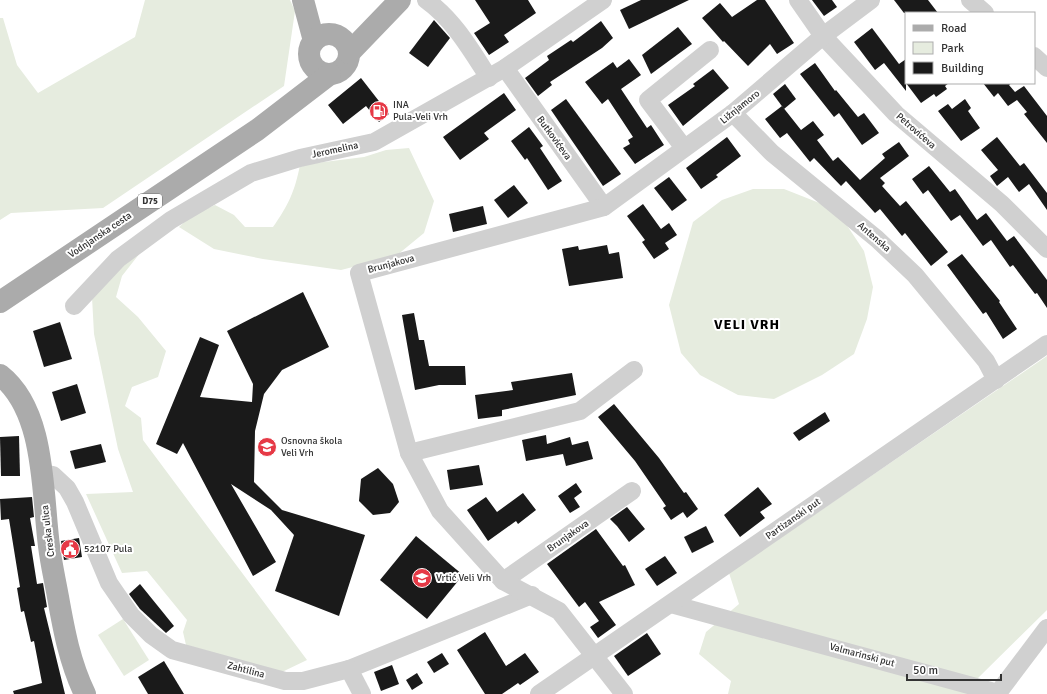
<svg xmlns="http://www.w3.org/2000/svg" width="1047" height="694" font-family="Signika,sans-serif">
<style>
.green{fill:#e6ecdf}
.building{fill:#1a1a1a}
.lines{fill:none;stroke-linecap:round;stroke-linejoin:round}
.minor{stroke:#d0d0d0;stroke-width:18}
.major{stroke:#ababab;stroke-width:22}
.labels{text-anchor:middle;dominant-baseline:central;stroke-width:4;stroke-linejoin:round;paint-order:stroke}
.shield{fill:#fff;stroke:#707070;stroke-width:1}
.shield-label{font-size:9px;font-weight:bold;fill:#333}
.poi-label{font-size:10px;fill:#333;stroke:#fff;text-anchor:start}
.street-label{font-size:10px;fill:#333;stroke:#fff}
.district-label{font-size:14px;font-weight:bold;letter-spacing:1px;fill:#000;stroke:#fff}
</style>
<rect width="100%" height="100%" fill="#fff"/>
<g class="green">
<path d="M 145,0 L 290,0 L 295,11 L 284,86 L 103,208 L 11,213 L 0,220 L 0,18 L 3,18 L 17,65 L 38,93 L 135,37 Z"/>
<path d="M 409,148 L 434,201 L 424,233 L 396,256 L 341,270 L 263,259 L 214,249 L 179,227 L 191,216 L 215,205 L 234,215 L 245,227 L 273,227 C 288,206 295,191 300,165 L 364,157 L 386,150 Z"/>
<path d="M 753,189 L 784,189 L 822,204 L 844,221 L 864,251 L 873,287 L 867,319 L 854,354 L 822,375 L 774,399 L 738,395 L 700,375 L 681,353 L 669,305 L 693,222 L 722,200 Z"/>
<path d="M 140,253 L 122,276 L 116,297 L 138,317 L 166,351 L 158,377 L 132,387 L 125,406 L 141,418 L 143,440 L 307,660 L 282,672 L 186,645 L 183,632 L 187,620 L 147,571 L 122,573 L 86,494 L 133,492 L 118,449 L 94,334 L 92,297 L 113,273 Z"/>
<path d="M 1047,356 L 1047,610 L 978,678 L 978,694 L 728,694 L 731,681 L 699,654 L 706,632 L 739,604 L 729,573 Z"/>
<path d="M 123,619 L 149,660 L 124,676 L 98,635 Z"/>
</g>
<g class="building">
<path d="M 475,0 L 528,0 L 536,13 L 504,35 L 509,42 L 489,55 L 474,33 L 490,23 Z"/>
<path d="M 641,0 L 689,0 L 629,29 L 620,10 Z"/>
<path d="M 757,0 L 765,0 L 794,43 L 777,54 L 770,44 L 748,66 L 724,41 L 723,42 L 702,18 L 720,3 L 732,17 Z"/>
<path d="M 812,0 L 832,0 L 837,7 L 824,16 Z"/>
<path d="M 894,0 L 928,0 L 938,13 L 904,13 Z"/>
<path d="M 434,20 L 450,38 L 428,67 L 409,53 Z"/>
<path d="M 601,21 L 613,38 L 602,48 L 550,82 L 552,85 L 538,96 L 525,78 L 549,60 L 547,56 L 571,40 L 573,42 Z"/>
<path d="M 678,27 L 692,44 L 651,74 L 642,55 Z"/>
<path d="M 872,28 L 899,64 L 906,59 L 906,91 L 884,63 L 875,70 L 854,42 Z"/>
<path d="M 629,59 L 641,75 L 621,89 L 647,128 L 651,125 L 664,145 L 635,164 L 623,148 L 630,144 L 628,140 L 633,137 L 608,99 L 602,104 L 585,82 L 613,62 L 617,68 Z"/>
<path d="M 815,63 L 835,91 L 836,90 L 858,117 L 864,113 L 879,133 L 862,145 L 839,113 L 834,117 L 800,74 Z"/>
<path d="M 713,69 L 729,88 L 683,126 L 668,105 L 695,86 L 693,84 Z"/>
<path d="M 361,78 L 389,114 L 379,122 L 366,106 L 343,124 L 328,105 Z"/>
<path d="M 906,83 L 949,83 L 945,86 L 947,89 L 936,97 L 934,94 L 921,103 Z"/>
<path d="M 983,83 L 1012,83 L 1009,85 L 1015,92 L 1024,86 L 1047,116 L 1047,143 L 1024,114 L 1027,112 L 1017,100 L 1008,106 L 998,93 L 994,97 Z"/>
<path d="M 785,84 L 796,99 L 784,109 L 773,94 Z"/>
<path d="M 504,93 L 516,110 L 484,133 L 489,139 L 460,160 L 443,137 Z"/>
<path d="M 566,99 L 621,174 L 603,186 L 551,110 Z"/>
<path d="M 965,99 L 971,108 L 968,111 L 980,128 L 961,141 L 938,111 L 948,104 L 952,109 Z"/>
<path d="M 782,106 L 801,130 L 813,121 L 824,135 L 817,140 L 833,161 L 838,157 L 860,180 L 885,158 L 882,154 L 899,142 L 909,156 L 880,178 L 885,183 L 882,186 L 900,206 L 906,201 L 948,252 L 931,266 L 905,233 L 902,236 L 880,209 L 875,213 L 846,181 L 841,186 L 814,158 L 810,162 L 787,133 L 780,138 L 765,119 Z"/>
<path d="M 529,127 L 543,146 L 540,148 L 562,181 L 548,190 L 527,158 L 525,160 L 511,141 Z"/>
<path d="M 727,137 L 741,156 L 716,175 L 718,177 L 701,189 L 686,168 Z"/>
<path d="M 997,137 L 1020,166 L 1024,163 L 1047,193 L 1047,210 L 1029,184 L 1019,192 L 1008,177 L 997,186 L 990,176 L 998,170 L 981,150 Z"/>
<path d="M 929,166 L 950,192 L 955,189 L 977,220 L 986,213 L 1007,241 L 1014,236 L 1047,280 L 1047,308 L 1037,293 L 1035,294 L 1013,265 L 1010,267 L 991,240 L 983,246 L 960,215 L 951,221 L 928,190 L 923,194 L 912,179 Z"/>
<path d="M 669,177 L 687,200 L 672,211 L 654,188 Z"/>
<path d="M 514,185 L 528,203 L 508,218 L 494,200 Z"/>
<path d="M 643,204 L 661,229 L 669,223 L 677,235 L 665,243 L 669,249 L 654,259 L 642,242 L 645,240 L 627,216 Z"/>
<path d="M 483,206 L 487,224 L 453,232 L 449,214 Z"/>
<path d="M 607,245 L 609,254 L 619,252 L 623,278 L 569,286 L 562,249 L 578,246 L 579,250 Z"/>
<path d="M 962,254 L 1000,301 L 999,302 L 1017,329 L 1003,339 L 986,312 L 983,314 L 947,265 Z"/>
<path d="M 303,292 L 329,347 L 282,370 L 264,394 L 255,431 L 254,482 L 282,510 L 365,535 L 339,616 L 275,591 L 294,535 L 271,510 L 231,484 L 276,562 L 253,576 L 183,443 L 177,454 L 156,444 L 200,337 L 219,345 L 200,397 L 252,402 L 253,384 L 227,331 Z"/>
<path d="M 414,313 L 419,340 L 424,340 L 429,366 L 465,366 L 466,385 L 439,385 L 415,390 L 402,315 Z"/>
<path d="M 60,322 L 72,359 L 44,367 L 33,331 Z"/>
<path d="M 572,373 L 576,395 L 502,410 L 502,416 L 478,419 L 475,395 L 513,390 L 511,382 Z"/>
<path d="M 77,384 L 86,413 L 61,421 L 52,392 Z"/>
<path d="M 614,404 L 659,458 L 684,493 L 686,492 L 698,509 L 687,518 L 683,512 L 671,520 L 663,508 L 666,506 L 635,461 L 598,417 Z"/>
<path d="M 825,412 L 830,421 L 799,441 L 793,433 Z"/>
<path d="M 546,435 L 547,444 L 570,437 L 572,445 L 588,441 L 593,459 L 566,466 L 563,454 L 526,461 L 522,440 Z"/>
<path d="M 19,436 L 20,476 L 1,476 L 0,437 Z"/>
<path d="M 101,444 L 106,462 L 75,469 L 70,451 Z"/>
<path d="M 479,465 L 483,485 L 450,490 L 447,470 Z"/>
<path d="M 378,468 L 393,484 L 399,502 L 390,513 L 373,515 L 359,501 L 361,479 Z"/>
<path d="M 576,483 L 582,492 L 574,498 L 580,507 L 570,513 L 558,496 Z"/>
<path d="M 758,487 L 772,504 L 760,512 L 765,518 L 740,537 L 724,515 Z"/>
<path d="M 523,493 L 536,510 L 518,524 L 516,521 L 488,541 L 467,510 L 486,497 L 497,512 Z"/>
<path d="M 32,497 L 34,517 L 30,518 L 35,546 L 31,546 L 37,584 L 43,583 L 47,607 L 44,608 L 65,694 L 14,694 L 13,691 L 42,683 L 34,641 L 31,642 L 24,611 L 21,612 L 17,588 L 20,587 L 9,519 L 1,520 L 0,499 Z"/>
<path d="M 627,507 L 645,529 L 629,542 L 617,526 L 610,519 Z"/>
<path d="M 706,526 L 714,542 L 692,553 L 684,537 Z"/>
<path d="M 596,529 L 623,566 L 625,565 L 635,585 L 599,602 L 616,625 L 598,638 L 590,627 L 599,621 L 585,602 L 579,607 L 547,564 Z"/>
<path d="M 416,536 L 463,575 L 427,619 L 380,580 Z"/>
<path d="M 79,538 L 82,557 L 64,560 L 61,541 Z"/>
<path d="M 665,556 L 677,573 L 657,586 L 645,569 Z"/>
<path d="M 140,584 L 174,626 L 166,633 L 140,609 L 129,594 Z"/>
<path d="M 485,632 L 506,666 L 525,653 L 539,672 L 520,685 L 518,683 L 502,694 L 485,694 L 457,650 Z"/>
<path d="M 647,633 L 661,654 L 628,676 L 614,656 Z"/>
<path d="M 442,653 L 449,664 L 434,673 L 427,662 Z"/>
<path d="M 164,661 L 184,694 L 148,694 L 138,677 Z"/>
<path d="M 392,665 L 399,684 L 381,691 L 374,672 Z"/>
<path d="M 417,673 L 423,683 L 412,690 L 406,680 Z"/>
</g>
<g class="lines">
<g class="minor">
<path d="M 426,0 C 454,20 471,50 489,78"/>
<path d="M 798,0 L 823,36 L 896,114 L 1002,204 L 1047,249"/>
<path d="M 970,0 L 985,13"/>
<path d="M 1034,56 L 1047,68"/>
<path d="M 505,68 L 604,207"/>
<path d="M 733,113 L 772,153 L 877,239 L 915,275 L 986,361 L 996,380"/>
<path d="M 684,148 L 648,100 L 710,50"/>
<path d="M 74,306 L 118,259 L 171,220 L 251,173 L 300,158 L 374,142 L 505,68 L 603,0"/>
<path d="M 409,453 L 580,411 L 634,370"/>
<path d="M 42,473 L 53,475 L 67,488 L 75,502 L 109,583 L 131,615 L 151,635 L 172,650 L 285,681 L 303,681 L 349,669 L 532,595"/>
<path d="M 503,581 L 632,491"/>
<path d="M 671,604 L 998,693 L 1047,628"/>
<path d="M 349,669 L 362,694"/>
<path d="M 539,694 L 1047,344"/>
<path d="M 624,694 L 559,611 L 503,581 L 440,511 L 409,453 L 359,273 L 604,207 L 733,113 L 823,36 L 871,0"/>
</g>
<g class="major">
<path d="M 303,0 L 314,41"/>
<circle cx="329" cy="54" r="20"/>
<path d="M 349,53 L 400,0"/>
<path d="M 0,302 L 257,130 L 330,74"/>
<path d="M 0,375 C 46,411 42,493 49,546 C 51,563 55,580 58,597 C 64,631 70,663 85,694"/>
</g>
</g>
<defs>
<g id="fuel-disc" transform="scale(1)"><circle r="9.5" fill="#e63946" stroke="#fff"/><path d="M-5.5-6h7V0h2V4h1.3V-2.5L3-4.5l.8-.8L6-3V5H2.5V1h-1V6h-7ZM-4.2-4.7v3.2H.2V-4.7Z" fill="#fff"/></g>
<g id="school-disc" transform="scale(1)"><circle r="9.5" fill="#e63946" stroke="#fff"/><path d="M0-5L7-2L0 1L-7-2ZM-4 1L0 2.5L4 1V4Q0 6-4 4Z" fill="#fff"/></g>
<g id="civic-disc" transform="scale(1)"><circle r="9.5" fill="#e63946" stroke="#fff"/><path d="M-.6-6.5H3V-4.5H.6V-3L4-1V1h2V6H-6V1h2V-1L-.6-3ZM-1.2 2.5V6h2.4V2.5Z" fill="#fff"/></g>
</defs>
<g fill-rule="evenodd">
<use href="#fuel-disc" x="379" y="111"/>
<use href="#school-disc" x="267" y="447"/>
<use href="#civic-disc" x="70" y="549"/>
<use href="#school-disc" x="422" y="578"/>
</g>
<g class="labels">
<rect class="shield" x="138" y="194" width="24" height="14" rx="3"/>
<g class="shield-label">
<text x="150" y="201">D75</text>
</g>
<g class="poi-label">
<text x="393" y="105">INA<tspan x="393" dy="12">Pula-Veli Vrh</tspan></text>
<text x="281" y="441">Osnovna škola<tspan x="281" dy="12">Veli Vrh</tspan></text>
<text x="84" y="549">52107 Pula</text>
<text x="436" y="578">Vrtić Veli Vrh</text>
</g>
<g class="street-label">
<text transform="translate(740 107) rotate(-39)">Ližnjamoro</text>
<text transform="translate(916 131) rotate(41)">Petrovićeva</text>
<text transform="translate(554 138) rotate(54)">Butkovićeva</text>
<text transform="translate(335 150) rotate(-12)">Jeromelina</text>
<text transform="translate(100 235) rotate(-34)">Vodnjanska cesta</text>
<text transform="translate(874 237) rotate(41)">Antenska</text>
<text transform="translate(391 264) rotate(-15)">Brunjakova</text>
<text transform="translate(793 519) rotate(-35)">Partizanski put</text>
<text transform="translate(48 531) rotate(-97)">Creska ulica</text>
<text transform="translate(568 536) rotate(-35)">Brunjakova</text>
<text transform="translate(862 655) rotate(15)">Valmarinski put</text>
<text transform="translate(246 670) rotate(15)">Zahtilina</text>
</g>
<g class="district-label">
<text x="747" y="324">VELI VRH</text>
</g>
</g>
<rect x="905" y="12" width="130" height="72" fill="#ffffff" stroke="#adadad"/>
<rect x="913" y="25" width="20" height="6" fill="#ababab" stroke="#adadad"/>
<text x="941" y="32" font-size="12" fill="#333333">Road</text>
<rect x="913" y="42" width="20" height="12" fill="#e6ecdf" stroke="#adadad"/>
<text x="941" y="52" font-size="12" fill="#333333">Park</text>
<rect x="913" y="62" width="20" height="12" fill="#1a1a1a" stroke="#adadad"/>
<text x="941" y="72" font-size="12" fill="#333333">Building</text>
<path d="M907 674v6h94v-6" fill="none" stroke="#333333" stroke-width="2"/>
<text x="913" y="674" font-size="12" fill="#333333" stroke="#ffffff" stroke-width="3" paint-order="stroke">50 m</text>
</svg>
